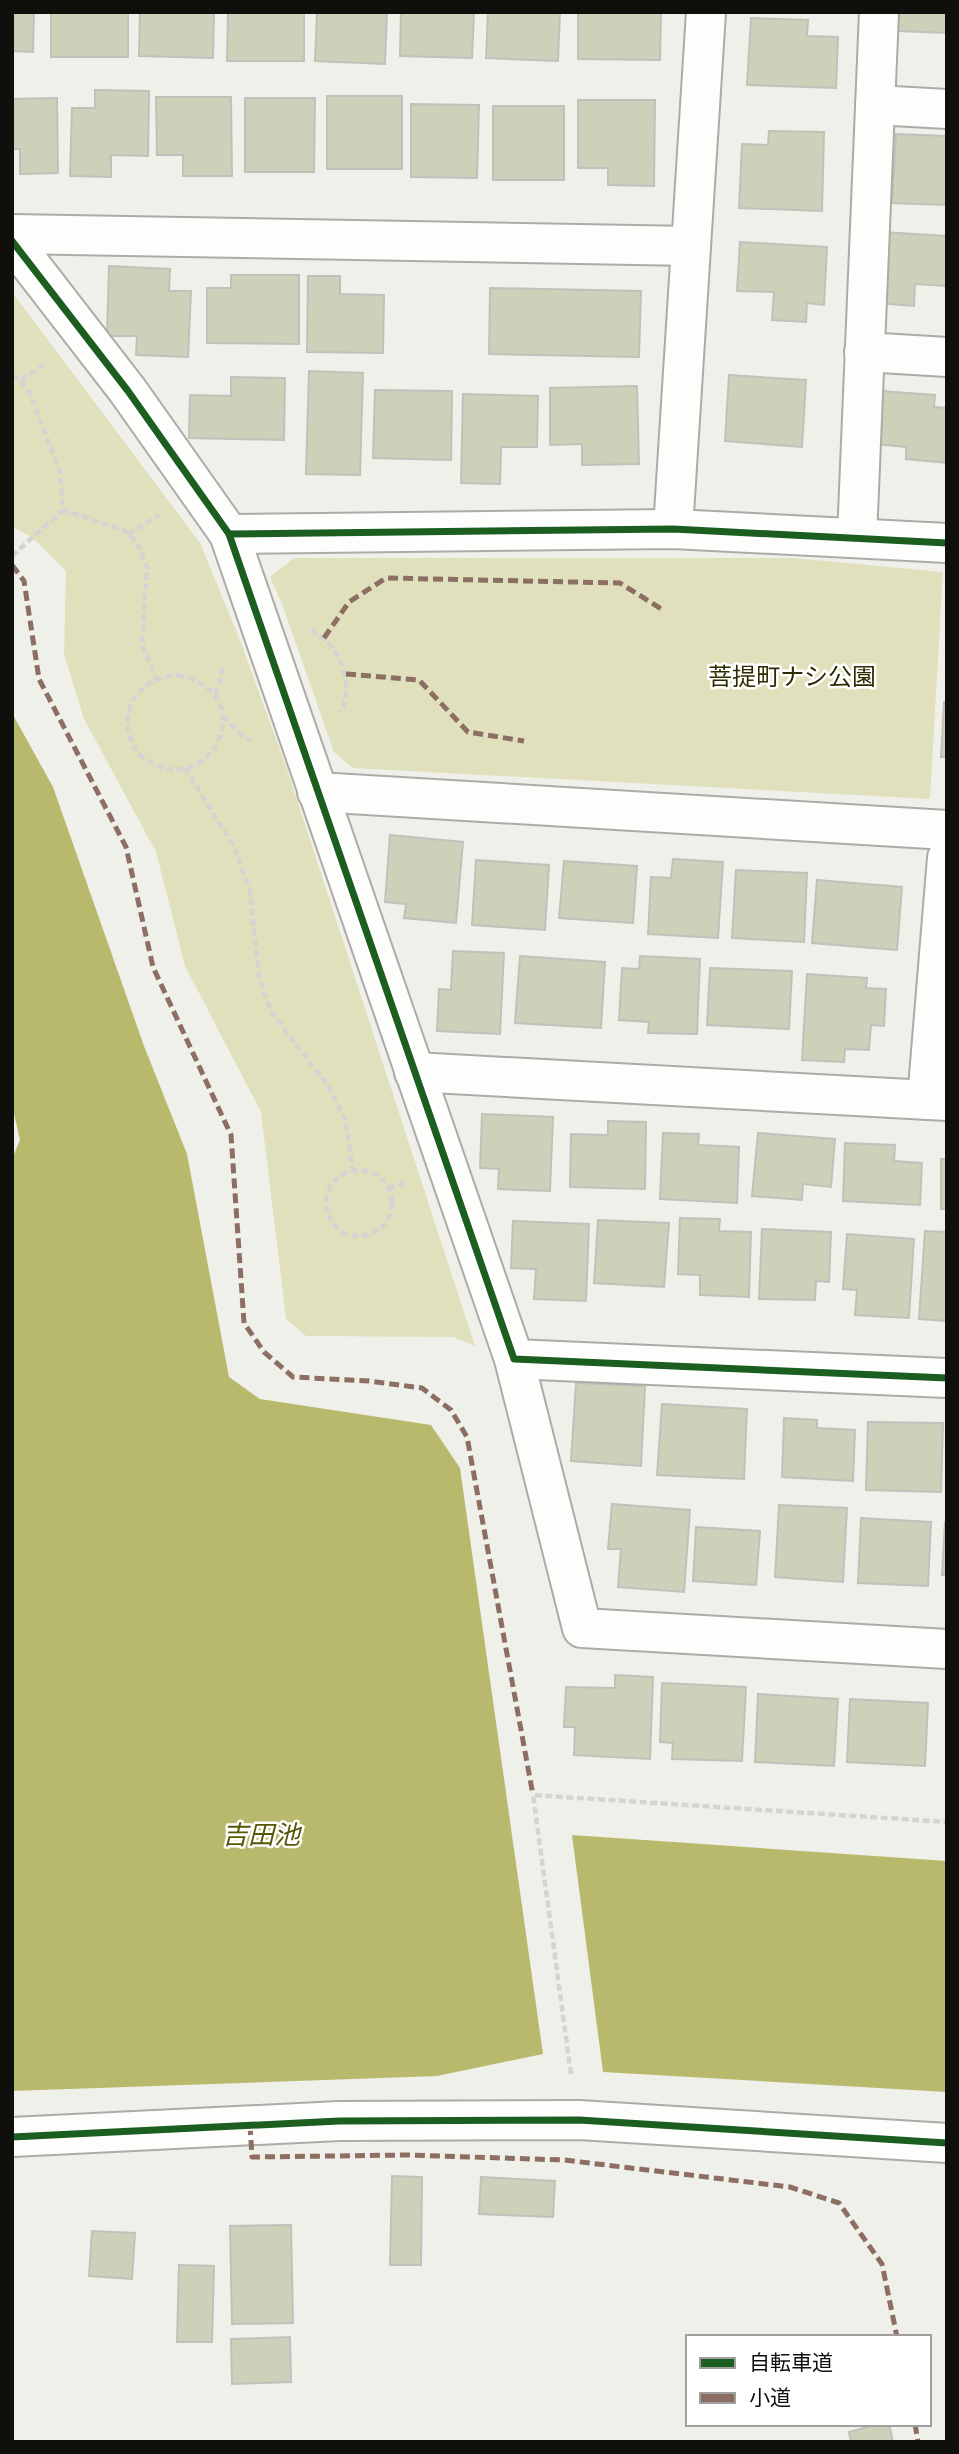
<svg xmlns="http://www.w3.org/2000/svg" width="959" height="2454" font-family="'Exo 2','Noto Sans JP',sans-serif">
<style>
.green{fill:#e0e1bc}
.water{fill:#b9b96d}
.building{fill:#cfd0b9;stroke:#c1c1bc;stroke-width:2}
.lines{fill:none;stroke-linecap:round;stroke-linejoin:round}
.minor-casing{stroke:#ababa7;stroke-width:42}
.path{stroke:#d4d4d2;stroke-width:4.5;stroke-dasharray:7 3.5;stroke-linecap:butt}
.minor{stroke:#fdfdfc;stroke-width:38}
.quiet{stroke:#8d6e63;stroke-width:5;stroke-dasharray:10 5;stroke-linecap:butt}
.cycleway-casing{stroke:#fff;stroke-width:11}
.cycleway{stroke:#1b5e20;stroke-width:7}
.labels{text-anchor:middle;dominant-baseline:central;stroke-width:5;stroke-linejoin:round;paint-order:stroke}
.park-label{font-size:24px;fill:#2c2c00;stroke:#fff}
.water-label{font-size:26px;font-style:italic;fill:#575705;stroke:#fff}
</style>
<rect width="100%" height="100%" fill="#f0f0ea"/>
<g class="green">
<path d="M 12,292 L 200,543 L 240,640 L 287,769 L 475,1346 L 453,1337 L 306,1336 L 286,1319 L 261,1112 L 185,966 L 156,852 L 84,719 L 64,654 L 66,571 L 33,538 L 12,527 Z"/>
<path d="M 294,558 L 793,558 L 943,572 L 930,799 L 353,768 L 334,752 L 282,604 L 270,577 Z"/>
</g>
<g class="water">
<path d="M 12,713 L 53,787 L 144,1046 L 187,1154 L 229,1377 L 260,1399 L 431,1425 L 460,1468 L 543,2054 L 437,2076 L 12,2091 L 12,1159 L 20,1140 L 12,1105 Z"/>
<path d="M 572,1835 L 947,1861 L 947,2092 L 603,2072 Z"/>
</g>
<g class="building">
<path d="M 12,12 L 34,12 L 33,52 L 12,51 Z"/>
<rect x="51" y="12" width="77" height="45"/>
<path d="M 140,12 L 214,12 L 213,58 L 139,56 Z"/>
<path d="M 228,12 L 304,12 L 304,61 L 227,61 Z"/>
<path d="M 317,12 L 387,12 L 385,64 L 315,61 Z"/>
<path d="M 401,12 L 474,12 L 472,58 L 400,56 Z"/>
<path d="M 488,12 L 560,12 L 558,61 L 486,58 Z"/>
<path d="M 578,12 L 661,12 L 660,60 L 578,59 Z"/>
<path d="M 899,12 L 947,12 L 947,33 L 898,31 Z"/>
<path d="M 751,18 L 808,20 L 807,36 L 838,37 L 836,88 L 747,85 Z"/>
<path d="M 95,90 L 149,91 L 148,156 L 111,155 L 111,177 L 70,176 L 72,108 L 95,108 Z"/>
<rect x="327" y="96" width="75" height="73"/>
<path d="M 156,97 L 231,97 L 232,176 L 183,176 L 183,155 L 157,155 Z"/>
<path d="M 57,98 L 58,173 L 20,174 L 20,149 L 12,149 L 12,99 Z"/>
<path d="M 245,98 L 315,98 L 314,172 L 245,172 Z"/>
<path d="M 578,100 L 655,100 L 654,186 L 608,185 L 608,168 L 578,168 Z"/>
<path d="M 411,104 L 479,105 L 477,178 L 411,177 Z"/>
<rect x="493" y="106" width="71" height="74"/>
<path d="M 769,131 L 824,132 L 822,211 L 739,208 L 742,144 L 768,145 Z"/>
<path d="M 896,134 L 947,136 L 947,205 L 892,203 Z"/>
<path d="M 881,232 L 947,236 L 947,286 L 915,284 L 914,306 L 876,303 Z"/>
<path d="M 740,242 L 827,247 L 824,305 L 807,303 L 806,322 L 772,320 L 774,292 L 737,291 Z"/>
<path d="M 109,266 L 170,269 L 169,291 L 191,291 L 188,357 L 136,355 L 137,336 L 107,336 Z"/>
<path d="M 231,275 L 299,275 L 299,344 L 207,343 L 207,288 L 231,288 Z"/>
<path d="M 308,276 L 340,276 L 340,294 L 384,295 L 383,353 L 307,352 Z"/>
<path d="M 490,288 L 641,291 L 639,357 L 489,354 Z"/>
<path d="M 309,371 L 363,373 L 360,475 L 306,474 Z"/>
<path d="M 729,375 L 806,380 L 802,447 L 725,441 Z"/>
<path d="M 231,377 L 285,378 L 284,440 L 189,438 L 190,395 L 231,396 Z"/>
<path d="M 637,386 L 639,464 L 582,465 L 582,444 L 550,445 L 550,388 Z"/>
<path d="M 375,390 L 452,391 L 451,460 L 373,458 Z"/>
<path d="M 881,391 L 935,395 L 934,407 L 947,408 L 947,463 L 906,459 L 906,447 L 876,444 Z"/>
<path d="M 463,394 L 538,396 L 537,447 L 501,447 L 500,484 L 461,483 Z"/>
<path d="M 944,702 L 947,702 L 947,757 L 941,757 Z"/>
<path d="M 390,835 L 463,842 L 456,923 L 404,918 L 406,904 L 385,902 Z"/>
<path d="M 673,859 L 723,862 L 718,938 L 648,934 L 651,877 L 671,878 Z"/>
<path d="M 476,860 L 549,865 L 545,930 L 472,925 Z"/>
<path d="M 564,861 L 637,866 L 633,923 L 559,918 Z"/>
<path d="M 736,870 L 807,873 L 804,942 L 732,938 Z"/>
<path d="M 817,880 L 902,887 L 897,950 L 812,943 Z"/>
<path d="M 453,951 L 504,953 L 500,1034 L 437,1031 L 439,989 L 451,990 Z"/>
<path d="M 520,956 L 605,962 L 601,1028 L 515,1023 Z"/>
<path d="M 640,956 L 700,959 L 697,1034 L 648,1033 L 649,1022 L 619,1020 L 622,968 L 639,969 Z"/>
<path d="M 710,968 L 792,971 L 789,1029 L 707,1025 Z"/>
<path d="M 807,974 L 867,978 L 866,988 L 886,989 L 884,1026 L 871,1025 L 869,1050 L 845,1049 L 844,1062 L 802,1060 Z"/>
<path d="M 482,1114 L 553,1117 L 550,1191 L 498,1189 L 499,1169 L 480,1168 Z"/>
<path d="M 608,1121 L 646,1122 L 645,1189 L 570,1187 L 571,1134 L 608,1135 Z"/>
<path d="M 663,1133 L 699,1134 L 698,1145 L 739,1147 L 737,1203 L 660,1199 Z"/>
<path d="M 758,1133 L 835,1139 L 831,1187 L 803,1184 L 802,1200 L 752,1196 Z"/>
<path d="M 845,1143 L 895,1145 L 894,1161 L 922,1163 L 920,1205 L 843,1201 Z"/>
<rect x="941" y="1159" width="6" height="50"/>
<path d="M 680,1218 L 720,1219 L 719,1231 L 751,1232 L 749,1297 L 700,1295 L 700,1275 L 678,1274 Z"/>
<path d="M 598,1220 L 669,1223 L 664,1287 L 594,1283 Z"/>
<path d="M 513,1221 L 589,1224 L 586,1301 L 534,1299 L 536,1269 L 511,1268 Z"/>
<path d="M 762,1229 L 831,1232 L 829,1282 L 816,1281 L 815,1300 L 759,1299 Z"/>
<path d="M 925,1231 L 947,1232 L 947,1321 L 919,1319 Z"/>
<path d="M 847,1234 L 914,1239 L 909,1318 L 855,1315 L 857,1290 L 843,1289 Z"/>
<path d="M 576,1383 L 645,1386 L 641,1466 L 571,1461 Z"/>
<path d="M 662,1404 L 747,1409 L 744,1479 L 657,1475 Z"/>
<path d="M 784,1418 L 817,1420 L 817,1428 L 855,1430 L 853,1481 L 782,1477 Z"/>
<path d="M 868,1422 L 943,1423 L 941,1492 L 866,1490 Z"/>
<path d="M 612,1504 L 690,1510 L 684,1592 L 618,1587 L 621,1549 L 608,1549 Z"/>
<path d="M 779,1505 L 847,1508 L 843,1582 L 775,1577 Z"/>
<path d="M 861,1518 L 931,1522 L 928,1586 L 858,1583 Z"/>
<path d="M 945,1522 L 947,1522 L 947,1575 L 942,1575 Z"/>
<path d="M 696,1527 L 760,1531 L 756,1585 L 693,1581 Z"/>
<path d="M 615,1675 L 653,1677 L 650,1759 L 574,1755 L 575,1727 L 564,1727 L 566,1687 L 615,1688 Z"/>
<path d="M 662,1683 L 746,1687 L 742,1761 L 672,1759 L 673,1743 L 660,1742 Z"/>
<path d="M 758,1694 L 838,1699 L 834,1766 L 755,1762 Z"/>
<path d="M 850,1699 L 928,1703 L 925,1766 L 847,1762 Z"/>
<path d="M 392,2176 L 422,2177 L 421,2265 L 390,2265 Z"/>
<path d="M 481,2177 L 555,2181 L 553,2217 L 479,2214 Z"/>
<path d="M 291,2225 L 293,2323 L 232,2324 L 230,2226 Z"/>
<path d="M 92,2231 L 135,2233 L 132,2279 L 89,2276 Z"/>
<path d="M 179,2265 L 214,2266 L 212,2342 L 177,2342 Z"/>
<path d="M 290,2337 L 291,2382 L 232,2384 L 231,2339 Z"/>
<path d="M 879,2424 L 889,2424 L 893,2442 L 851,2442 L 849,2432 Z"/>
</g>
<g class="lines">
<g class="minor-casing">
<g id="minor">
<path d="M 875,105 L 947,109"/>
<path d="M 12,234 L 691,246"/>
<path d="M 12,241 L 128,391 L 229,534 L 673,529 L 947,543"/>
<path d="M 864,352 L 947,357"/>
<path d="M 673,529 L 706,12"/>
<path d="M 229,534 L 514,1359 L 947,1378"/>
<path d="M 857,538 L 879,12"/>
<path d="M 317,792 L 947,830"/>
<path d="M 414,1072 L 947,1101"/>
<path d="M 927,1100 L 947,858"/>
<path d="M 514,1359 L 582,1628 L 947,1649"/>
<path d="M 12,2137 L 339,2121 L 579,2120 L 947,2143"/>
</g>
</g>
<g class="path">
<path d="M 12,376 L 21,380 L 30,394 L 60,472 L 63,510 L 123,530 L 137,542 L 147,567 L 142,644 L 156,679"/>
<path d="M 21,380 L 48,362"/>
<path d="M 128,534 L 160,515"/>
<path d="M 12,556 L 63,510"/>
<path d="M 311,630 C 340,646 355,680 341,712"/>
<path d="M 178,675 C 263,694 212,794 154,764 C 146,760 138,755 134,747 C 115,710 140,677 178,675 Z"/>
<path d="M 216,695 L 224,665"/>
<path d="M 224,716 L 241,735 L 251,741"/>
<path d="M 185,768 L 234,847 L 250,891 L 259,977 L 271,1012 L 327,1084 L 345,1119 L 353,1171"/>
<circle cx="359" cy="1203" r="33"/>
<path d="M 388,1188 L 404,1183"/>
<path d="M 571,2074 L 533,1795 L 947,1822"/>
</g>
<use href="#minor" class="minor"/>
<g class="quiet">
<path d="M 12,565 L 24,581 L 39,679 L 126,847 L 153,967 L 231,1135 L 244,1323 L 264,1352 L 293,1377 L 369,1381 L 422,1388 L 451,1410 L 467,1437 L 533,1795"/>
<path d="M 324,638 L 349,602 L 386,578 L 620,583 L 663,610"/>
<path d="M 346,674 L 419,680 L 468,732 L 524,741"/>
<path d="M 250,2125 L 252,2157 L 409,2155 L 564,2160 L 790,2187 L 839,2203 L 882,2264 L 897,2337"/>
<path d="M 915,2424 L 918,2442"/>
</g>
<g class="cycleway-casing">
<g id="cycleway">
<path d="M 12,241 L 128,391 L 229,534 L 673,529 L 947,543"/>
<path d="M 229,534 L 514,1359 L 947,1378"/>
<path d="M 12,2137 L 339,2121 L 579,2120 L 947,2143"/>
</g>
</g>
<use href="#cycleway" class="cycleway"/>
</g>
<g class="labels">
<g class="park-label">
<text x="792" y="675">菩提町ナシ公園</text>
</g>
<g class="water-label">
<text x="261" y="1833">吉田池</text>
</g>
</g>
<rect width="959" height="2454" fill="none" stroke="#0f0f0c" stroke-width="28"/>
<rect x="686" y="2335" width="245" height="91" fill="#ffffff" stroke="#9f9f9e" stroke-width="2"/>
<rect x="700" y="2358" width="35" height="10" fill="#1b5e20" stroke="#9f9f9e" stroke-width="2"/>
<text x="749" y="2370" font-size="21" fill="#0f0f0c">自転車道</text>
<rect x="700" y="2393" width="35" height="10" fill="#8d6e63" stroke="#9f9f9e" stroke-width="2"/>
<text x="749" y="2405" font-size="21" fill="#0f0f0c">小道</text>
</svg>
